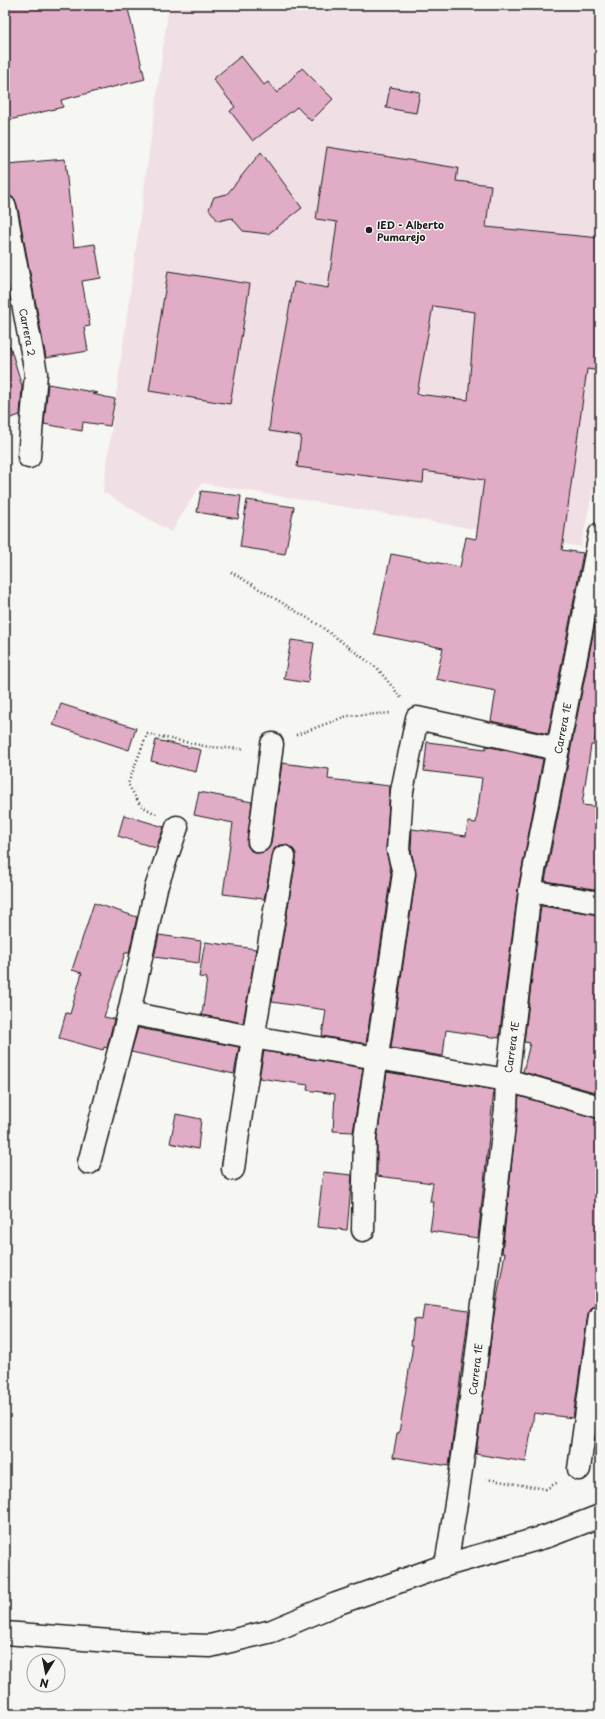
<svg xmlns="http://www.w3.org/2000/svg" width="605" height="1719" font-family="'Playpen Sans',sans-serif">
<style>
.built{fill:#f0e0e5}
.building{fill:#e1acc6;stroke:#1c1c1c;fill-rule:evenodd}
.lines{fill:none;stroke-linecap:round;stroke-linejoin:round}
.minor-casing{stroke:#1c1c1c;stroke-width:25}
.path{stroke:#1c1c1c;stroke-width:2.5;stroke-dasharray:1 3;stroke-linecap:butt}
.minor{stroke:#f6f6f2;stroke-width:22}
.poi-dot{fill:#1c1c1c;stroke:#f6f6f2;stroke-width:1.5}
.labels{text-anchor:middle;dominant-baseline:central;stroke-width:3;stroke-linejoin:round;paint-order:stroke}
.poi-label{font-size:10px;font-weight:bold;fill:#1c1c1c;stroke:#f6f6f2;text-anchor:start}
.street-label{font-size:10px;fill:#1c1c1c;stroke:#f6f6f2}
</style>
<rect width="100%" height="100%" fill="#f6f6f2"/>
<filter id="ink" filterUnits="userSpaceOnUse"><feTurbulence type="fractalNoise" baseFrequency=".025" numOctaves="2"/><feDisplacementMap in="SourceGraphic" scale="8" xChannelSelector="R" yChannelSelector="G"/><feConvolveMatrix kernelMatrix="1 2 1 2 8 2 1 2 1" color-interpolation-filters="sRGB"/></filter>
<g filter="url(#ink)">
<path class="built" d="M 169,5 L 600,5 L 600,455 L 581,547 L 202,483 L 171,532 L 103,492 Z"/>
<g class="building">
<path d="M 5,5 L 127,5 L 145,79 L 61,100 L 63,107 L 5,121 Z"/>
<path d="M 241,56 L 264,85 L 268,82 L 277,93 L 302,68 L 333,99 L 311,121 L 297,107 L 253,141 L 230,111 L 235,107 L 213,79 Z"/>
<path d="M 390,87 L 420,92 L 416,113 L 386,108 Z"/>
<path d="M 327,147 L 458,168 L 456,181 L 491,185 L 486,227 L 600,238 L 600,371 L 587,369 L 562,550 L 583,553 L 548,734 L 491,721 L 496,691 L 436,679 L 443,648 L 374,634 L 391,554 L 460,567 L 466,537 L 476,539 L 484,480 L 424,471 L 423,483 L 297,467 L 301,436 L 269,431 L 273,397 L 294,282 L 328,288 L 337,222 L 316,219 ZM 433,306 L 475,312 L 468,400 L 417,394 Z"/>
<path d="M 261,152 L 302,208 L 268,234 L 243,231 L 232,218 L 218,221 L 209,209 L 214,197 L 227,194 Z"/>
<path d="M 65,159 L 74,247 L 95,244 L 101,278 L 82,281 L 90,326 L 84,327 L 88,351 L 46,358 L 18,209 L 15,199 L 10,196 L 7,164 Z"/>
<path d="M 168,271 L 250,284 L 230,404 L 149,391 Z"/>
<path d="M 10,346 L 22,386 L 20,415 L 5,420 L 5,347 Z"/>
<path d="M 48,384 L 98,393 L 92,394 L 115,399 L 110,426 L 83,422 L 82,431 L 44,424 Z"/>
<path d="M 201,491 L 241,496 L 238,519 L 197,512 Z"/>
<path d="M 247,500 L 294,507 L 285,554 L 240,547 Z"/>
<path d="M 600,599 L 600,703 L 594,745 L 591,745 L 582,805 L 600,807 L 600,890 L 545,881 Z"/>
<path d="M 291,640 L 314,643 L 308,683 L 284,679 Z"/>
<path d="M 61,704 L 136,728 L 129,750 L 53,725 Z"/>
<path d="M 156,740 L 201,750 L 196,772 L 151,761 Z"/>
<path d="M 427,742 L 486,749 L 486,746 L 543,759 L 518,889 L 499,1038 L 446,1030 L 443,1056 L 391,1048 L 416,875 L 411,849 L 412,829 L 466,836 L 468,822 L 476,823 L 482,778 L 424,771 Z"/>
<path d="M 282,763 L 329,769 L 328,779 L 390,786 L 386,849 L 391,874 L 366,1044 L 322,1036 L 326,1010 L 272,1002 L 296,859 L 296,853 L 292,848 L 286,845 L 279,845 L 274,849 L 264,899 L 223,894 L 233,823 L 194,815 L 199,792 L 252,802 L 247,845 L 251,851 L 257,853 L 264,852 L 269,848 L 271,843 Z"/>
<path d="M 124,815 L 164,827 L 156,848 L 118,836 Z"/>
<path d="M 94,903 L 137,917 L 129,953 L 125,953 L 104,1017 L 114,1019 L 107,1048 L 104,1047 L 103,1050 L 59,1038 L 66,1013 L 70,1014 L 82,973 L 72,970 Z"/>
<path d="M 541,906 L 600,915 L 600,1089 L 598,1093 L 523,1072 L 530,1043 L 524,1042 Z"/>
<path d="M 159,935 L 201,941 L 199,963 L 154,957 Z"/>
<path d="M 205,942 L 256,949 L 243,1023 L 202,1015 L 207,978 L 199,977 Z"/>
<path d="M 138,1028 L 239,1047 L 234,1074 L 131,1052 Z"/>
<path d="M 264,1051 L 363,1068 L 353,1132 L 333,1131 L 335,1094 L 307,1090 L 308,1085 L 259,1078 Z"/>
<path d="M 387,1072 L 494,1090 L 478,1238 L 430,1231 L 434,1202 L 430,1202 L 433,1183 L 377,1176 L 377,1138 Z"/>
<path d="M 519,1096 L 600,1119 L 600,1304 L 590,1308 L 588,1314 L 573,1418 L 534,1413 L 526,1462 L 476,1454 L 494,1315 L 505,1253 L 502,1253 Z"/>
<path d="M 176,1114 L 201,1119 L 198,1149 L 170,1143 Z"/>
<path d="M 323,1172 L 352,1175 L 347,1230 L 317,1227 Z"/>
<path d="M 424,1305 L 469,1311 L 449,1466 L 393,1457 L 397,1433 L 399,1433 L 413,1345 L 411,1345 L 414,1319 L 422,1320 Z"/>
</g>
<g class="lines">
<g class="minor-casing">
<g id="minor">
<path d="M 5,207 L 36,373 L 29,457"/>
<path d="M 259,841 L 272,744"/>
<path d="M 530,891 L 600,903"/>
<path d="M 129,1013 L 241,1035 L 507,1080 L 600,1107"/>
<path d="M 89,1163 L 129,1013 L 156,888 L 177,827"/>
<path d="M 233,1169 C 247,1064 267,961 284,857"/>
<path d="M 363,1230 L 365,1137 L 404,873 L 398,850 L 402,791 L 417,718 L 558,749"/>
<path d="M 579,1469 L 600,1316"/>
<path d="M 446,1565 C 472,1413 488,1260 506,1108 L 507,1080 L 530,891 L 600,534"/>
<path d="M 5,1633 L 149,1644 L 210,1646 L 272,1631 L 336,1604 L 446,1565 L 548,1536 L 600,1516"/>
</g>
</g>
<g class="path">
<path d="M 231,572 L 319,625 L 378,669 L 402,699"/>
<path d="M 296,735 L 347,716 L 391,713"/>
<path d="M 156,814 L 140,805 L 128,784 L 147,734 L 209,747 L 245,749"/>
<path d="M 486,1479 L 546,1489 L 558,1482"/>
</g>
<use href="#minor" class="minor"/>
</g>
</g>
<circle class="poi-dot" cx="369" cy="230" r="4"/>
<g class="labels">
<g class="poi-label">
<text x="377" y="224">IED - Alberto<tspan x="377" dy="12">Pumarejo</tspan></text>
</g>
<g class="street-label">
<text transform="translate(28 332) rotate(79)">Carrera 2</text>
<text transform="translate(562 728) rotate(-79)">Carrera 1E</text>
<text transform="translate(511 1047) rotate(-82)">Carrera 1E</text>
<text transform="translate(475 1369) rotate(-83)">Carrera 1E</text>
</g>
</g>
<rect width="605" height="1719" fill="none" stroke="#f6f6f2" stroke-width="20"/>
<rect x="10" y="10" width="585" height="1699" fill="none" stroke="#1c1c1c" stroke-width="1.5" filter="url(#ink)"/>
<g transform="translate(46 1673) rotate(190)"><circle r="19" fill="#f6f6f2" stroke="#9f9f9c"/>
<path d="M0-3L7 15L0 10L-7 15Z" fill="#1c1c1c"/>
<text y="-6" font-size="11" font-weight="bold" text-anchor="middle" fill="#1c1c1c">N</text>
</g>
</svg>
